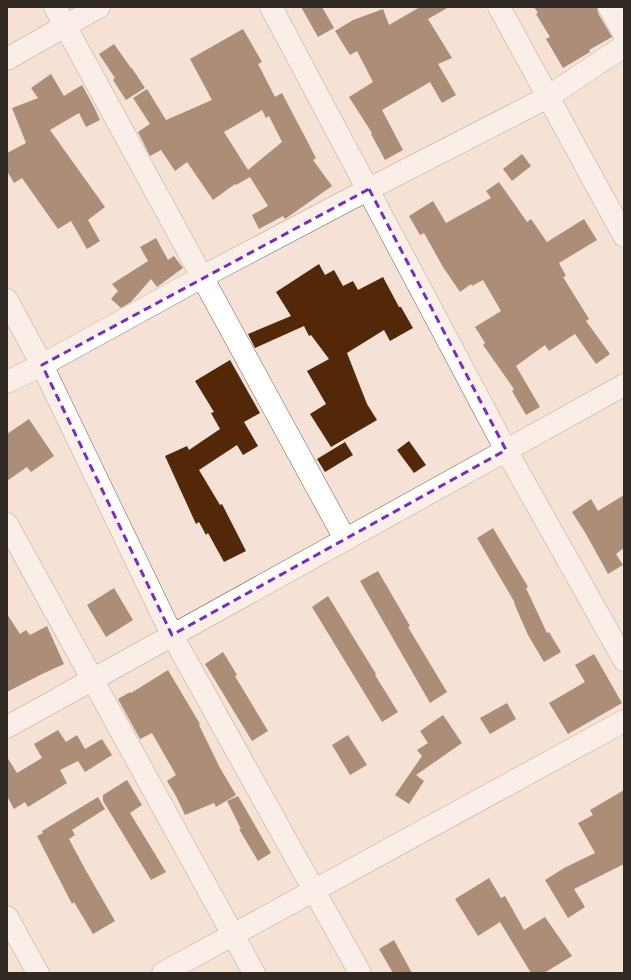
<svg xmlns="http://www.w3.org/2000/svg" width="631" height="980" font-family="'Fira Sans Condensed',sans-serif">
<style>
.building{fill:#522808;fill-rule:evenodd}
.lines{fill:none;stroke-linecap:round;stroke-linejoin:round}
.minor-casing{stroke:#726157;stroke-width:23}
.minor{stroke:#fff;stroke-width:22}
.marked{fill:none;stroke:#7b2cbf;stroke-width:3;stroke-dasharray:8 5;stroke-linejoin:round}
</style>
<rect width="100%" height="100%" fill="#f5e1d5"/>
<g class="building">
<path d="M 301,7 L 322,7 L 334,28 L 318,37 Z"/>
<path d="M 420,7 L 449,7 L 428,19 L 452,58 L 438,64 L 456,95 L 442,103 L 430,82 L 382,110 L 403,150 L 385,160 L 371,134 L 372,133 L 349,97 L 373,82 L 357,51 L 350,55 L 335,31 L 353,20 L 383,9 L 389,25 Z"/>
<path d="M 534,7 L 597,7 L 598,13 L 612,37 L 589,50 L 590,52 L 563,68 L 546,39 L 550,37 L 536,14 L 538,13 Z"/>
<path d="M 243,29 L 262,62 L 258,64 L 275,97 L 282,93 L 316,158 L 313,160 L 332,186 L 285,219 L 283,216 L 259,229 L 252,215 L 268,206 L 250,177 L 236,185 L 235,184 L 213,200 L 187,162 L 175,171 L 161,150 L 150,156 L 138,132 L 150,124 L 133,98 L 147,89 L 166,120 L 212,100 L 190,59 ZM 262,110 L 266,118 L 269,116 L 282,142 L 248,170 L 224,132 Z"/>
<path d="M 114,44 L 131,68 L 132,68 L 145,88 L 126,100 L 113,80 L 115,78 L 99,54 Z"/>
<path d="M 51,74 L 64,96 L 82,85 L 94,107 L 100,120 L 86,127 L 79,113 L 50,130 L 105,207 L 88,220 L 100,241 L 87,249 L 71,221 L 58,229 L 22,178 L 14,183 L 7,171 L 7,153 L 26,143 L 12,108 L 38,98 L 31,88 Z"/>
<path d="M 522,154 L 531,166 L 512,181 L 503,169 Z"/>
<path d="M 499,182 L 527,222 L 531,219 L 547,242 L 584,219 L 597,240 L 559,263 L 566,276 L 563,277 L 589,319 L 586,321 L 610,354 L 596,364 L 575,334 L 549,351 L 545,345 L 516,366 L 540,407 L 526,415 L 512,391 L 514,389 L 483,345 L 485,343 L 475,327 L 501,311 L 483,280 L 472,286 L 471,284 L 460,292 L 443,267 L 424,233 L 420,235 L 409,216 L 433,201 L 446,223 L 491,198 L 486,191 Z"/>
<path d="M 156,238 L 168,260 L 174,256 L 183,268 L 157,287 L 151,279 L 131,302 L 121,308 L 111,299 L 118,291 L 112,284 L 148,261 L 140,247 Z"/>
<path d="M 319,264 L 325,275 L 334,270 L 343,286 L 353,281 L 358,290 L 383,277 L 399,307 L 401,307 L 413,328 L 390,341 L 384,330 L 347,353 L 367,404 L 377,420 L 331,447 L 310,414 L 326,404 L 307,371 L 329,359 L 311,335 L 309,336 L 304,326 L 255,348 L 248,334 L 291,316 L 276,292 Z"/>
<path d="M 230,360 L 260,413 L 244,422 L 258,446 L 243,455 L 237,445 L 199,470 L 220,505 L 222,504 L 246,551 L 224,562 L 208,533 L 206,535 L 199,522 L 196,524 L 165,456 L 187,446 L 189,450 L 220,429 L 211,413 L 214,412 L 195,381 Z"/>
<path d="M 29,419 L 54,456 L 31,472 L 27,467 L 7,481 L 7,434 Z"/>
<path d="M 409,441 L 426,465 L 414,473 L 397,450 Z"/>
<path d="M 345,442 L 353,455 L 325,472 L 317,459 Z"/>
<path d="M 624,495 L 624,548 L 616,554 L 623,565 L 608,574 L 586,534 L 572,512 L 591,499 L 598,511 Z"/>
<path d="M 493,528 L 528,587 L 526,588 L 547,633 L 549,632 L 561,652 L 544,662 L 528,635 L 514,603 L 515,603 L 477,538 Z"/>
<path d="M 378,571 L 410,626 L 408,627 L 447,692 L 430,703 L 360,581 Z"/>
<path d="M 114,588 L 133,620 L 106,637 L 87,605 Z"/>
<path d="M 328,596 L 376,674 L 375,675 L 398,712 L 382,722 L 312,607 Z"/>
<path d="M 7,614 L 20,634 L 26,630 L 30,635 L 47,626 L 64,664 L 40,675 L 7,692 Z"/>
<path d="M 223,652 L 237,675 L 235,676 L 268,731 L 252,741 L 205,664 Z"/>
<path d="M 594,654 L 622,703 L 568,734 L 549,703 L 585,682 L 575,665 Z"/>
<path d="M 168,670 L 200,724 L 199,725 L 220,768 L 236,795 L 216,807 L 214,803 L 185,815 L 176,796 L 167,781 L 176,775 L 152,733 L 140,739 L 118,699 L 130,692 L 131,693 Z"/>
<path d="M 507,703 L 516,719 L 490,734 L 480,718 Z"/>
<path d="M 443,715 L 462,743 L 416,775 L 424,781 L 409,804 L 395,795 L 422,756 L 417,750 L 428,743 L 420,731 Z"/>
<path d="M 58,730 L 66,742 L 77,735 L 85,749 L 102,739 L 112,755 L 85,772 L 78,761 L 60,770 L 67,783 L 28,807 L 25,802 L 14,809 L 7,796 L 7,757 L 17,773 L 42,758 L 34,744 Z"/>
<path d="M 348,735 L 367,765 L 350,775 L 332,745 Z"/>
<path d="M 127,780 L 142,805 L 130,813 L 166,872 L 151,880 L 103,801 L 103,795 Z"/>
<path d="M 624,790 L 624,864 L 574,889 L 585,907 L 568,918 L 545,880 L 564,868 L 595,853 L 578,823 L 593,815 L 590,810 Z"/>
<path d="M 238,796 L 271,853 L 258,861 L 239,829 L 241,829 L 227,801 Z"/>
<path d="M 98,797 L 105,809 L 72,830 L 75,835 L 69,839 L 85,869 L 115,921 L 93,934 L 74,902 L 72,904 L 37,836 L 43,833 L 42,831 Z"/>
<path d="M 489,878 L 501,898 L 505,896 L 524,930 L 545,917 L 572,956 L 544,973 L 531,973 L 500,922 L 478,936 L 455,899 Z"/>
<path d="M 394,940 L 412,973 L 393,973 L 379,949 Z"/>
</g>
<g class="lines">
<g class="minor-casing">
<g id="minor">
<path d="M 55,7 L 345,539"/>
<path d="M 271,7 L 506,450 L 624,660"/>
<path d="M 499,7 L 624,236"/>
<path d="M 609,7 L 624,34"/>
<path d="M 7,59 L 99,7"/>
<path d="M 7,300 L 42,365 L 172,635 L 360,973"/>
<path d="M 7,382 L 42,365 L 202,277 L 369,189 L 548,97 L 624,46"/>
<path d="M 7,524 L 254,973"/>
<path d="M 7,727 L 624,385"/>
<path d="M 7,917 L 38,973"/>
<path d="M 163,973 L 624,721"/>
</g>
</g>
<use href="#minor" class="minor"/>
</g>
<path d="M0 0H631V980H0ZM 369,189 L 506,450 L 172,635 L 42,365 Z" fill="#f5e1d5" fill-opacity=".55" fill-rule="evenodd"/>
<path class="marked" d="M 369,189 L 506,450 L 172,635 L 42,365 Z"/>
<rect width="631" height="980" fill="none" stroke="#302924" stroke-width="16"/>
</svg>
